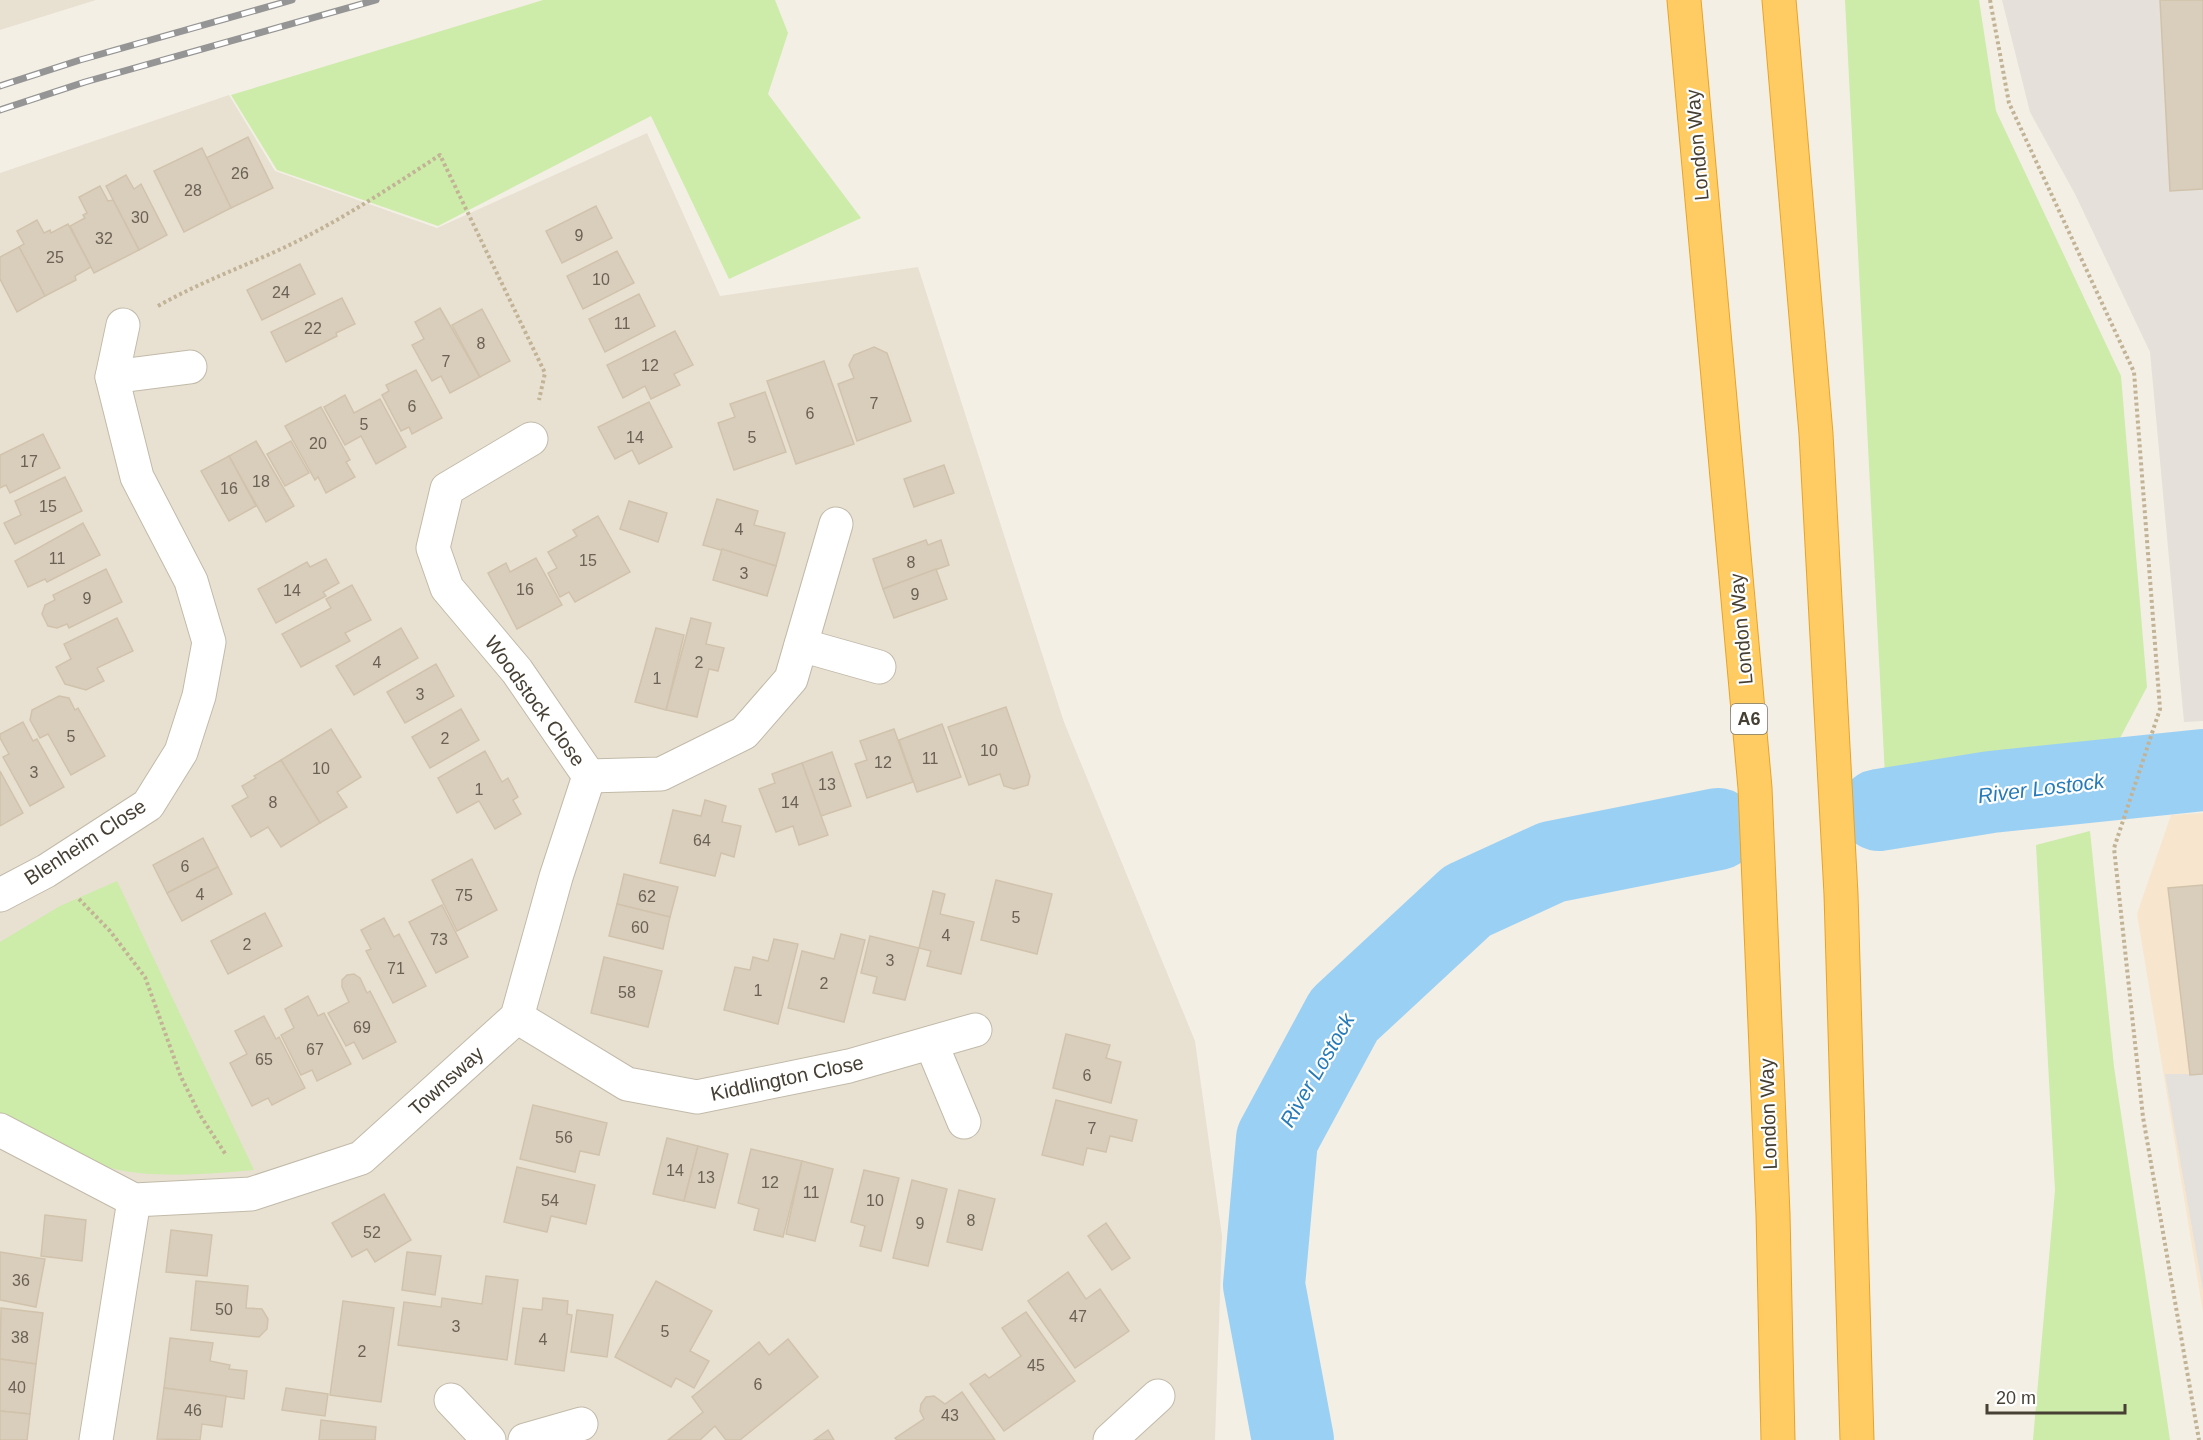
<svg xmlns="http://www.w3.org/2000/svg" width="2203" height="1440" font-family="Arial,sans-serif">
<style>
.residential{fill:#e8e1d2}
.commercial{fill:#f7e6cd}
.industrial{fill:#e5e0d9}
.green{fill:#cdeba9}
.parking{fill:#e4e1dd}
.lines{fill:none;stroke-linecap:round;stroke-linejoin:round}
.river{stroke:#9bd0f5;stroke-width:82}
.building{fill:#d9cdbc;stroke:#d1c3ab;stroke-width:1.5}
.street-casing{stroke:#c2baa9;stroke-width:35}
.highway-casing{stroke:#e8a329;stroke-width:35}
.path{stroke:#c2b396;stroke-width:4;stroke-dasharray:3 3;stroke-linecap:butt}
.street{stroke:#fff;stroke-width:33}
.highway{stroke:#ffcc63;stroke-width:33}
.rail-casing{stroke:#959595;stroke-width:7}
.rail{stroke:#fff;stroke-width:4.5;stroke-dasharray:14;stroke-linecap:butt}
.labels{text-anchor:middle;dominant-baseline:central;stroke-width:4.5;stroke-linejoin:round;paint-order:stroke}
.number-label{font-size:16px;fill:#6b6255}
.shield{fill:#fff;stroke:#7e7970;stroke-width:1.5}
.shield-label{font-size:18px;font-weight:bold;fill:#463f33}
.street-label{font-size:20px;fill:#463f33;stroke:#fff}
.water-label{font-size:21px;font-style:italic;fill:#257ab9;stroke:#fff}
</style>
<rect width="100%" height="100%" fill="#f3efe4"/>
<g class="residential">
<path d="M 0,0 L 96,0 L 0,30 Z"/>
<path d="M 229,95 L 275,171 L 437,228 L 647,133 L 720,296 L 918,267 L 1064,722 L 1195,1041 L 1222,1236 L 1215,1440 L 0,1440 L 0,173 Z"/>
</g>
<path class="commercial" d="M 2203,813 L 2203,1312 L 2137,914 L 2171,815 Z"/>
<path class="industrial" d="M 2002,0 L 2203,0 L 2203,721 L 2184,722 L 2150,352 L 2075,194 L 2030,112 Z"/>
<g class="green">
<path d="M 543,0 L 775,0 L 788,33 L 768,94 L 861,218 L 729,279 L 651,116 L 438,226 L 277,170 L 231,95 Z"/>
<path d="M 1845,0 L 1979,0 L 1996,111 L 2121,376 L 2147,687 L 2111,755 L 1885,776 Z"/>
<path d="M 2090,831 L 2114,1067 L 2170,1440 L 2033,1440 L 2055,1190 L 2036,845 Z"/>
<path d="M 117,881 L 254,1170 C 208,1174 155,1179 110,1168 C 71,1158 35,1136 0,1118 L 0,942 L 60,906 Z"/>
</g>
<path class="parking" d="M 2165,1074 L 2203,1074 L 2203,1291 Z"/>
<g class="lines">
<g class="river">
<path d="M 1879,810 L 1991,792 L 2203,770"/>
<path d="M 1293,1440 L 1264,1285 L 1277,1139 L 1344,1015 L 1467,901 L 1552,862 L 1718,829"/>
</g>
</g>
<g class="building">
<path d="M 2160,0 L 2203,0 L 2203,189 L 2170,191 Z"/>
<path d="M 248,137 L 273,188 L 231,208 L 206,158 Z"/>
<path d="M 202,148 L 231,208 L 184,232 L 154,171 Z"/>
<path d="M 126,175 L 134,189 L 141,184 L 167,235 L 139,250 L 106,186 Z"/>
<path d="M 100,186 L 108,201 L 113,200 L 139,250 L 94,273 L 70,226 L 85,218 L 83,215 L 87,213 L 79,197 Z"/>
<path d="M 596,206 L 612,238 L 562,263 L 546,231 Z"/>
<path d="M 37,220 L 44,233 L 50,230 L 51,233 L 68,224 L 91,267 L 75,276 L 76,280 L 45,296 L 19,247 L 24,244 L 17,231 Z"/>
<path d="M 19,247 L 45,296 L 17,312 L 0,279 L 0,257 Z"/>
<path d="M 617,251 L 634,283 L 583,309 L 567,276 Z"/>
<path d="M 300,264 L 315,294 L 262,320 L 247,290 Z"/>
<path d="M 639,294 L 655,326 L 605,352 L 589,319 Z"/>
<path d="M 342,298 L 355,324 L 336,333 L 337,336 L 286,362 L 271,332 Z"/>
<path d="M 440,308 L 480,377 L 450,393 L 441,376 L 432,381 L 412,345 L 424,339 L 415,322 Z"/>
<path d="M 482,309 L 510,361 L 480,377 L 452,325 Z"/>
<path d="M 675,331 L 693,365 L 674,374 L 680,385 L 651,399 L 645,386 L 623,398 L 607,365 Z"/>
<path d="M 874,347 L 887,353 L 911,421 L 857,441 L 838,384 L 854,378 L 849,365 L 854,355 Z"/>
<path d="M 824,361 L 854,444 L 796,464 L 767,381 Z"/>
<path d="M 416,370 L 442,418 L 412,434 L 409,427 L 401,431 L 382,395 L 389,391 L 386,385 Z"/>
<path d="M 765,392 L 786,452 L 734,470 L 718,423 L 735,417 L 730,404 Z"/>
<path d="M 345,395 L 354,413 L 380,399 L 406,447 L 376,464 L 361,436 L 345,445 L 324,407 Z"/>
<path d="M 649,402 L 672,447 L 639,464 L 632,450 L 615,459 L 598,427 Z"/>
<path d="M 321,407 L 350,460 L 346,462 L 355,477 L 326,493 L 318,477 L 315,480 L 285,426 Z"/>
<path d="M 43,434 L 60,468 L 10,493 L 6,485 L 0,488 L 0,455 Z"/>
<path d="M 256,441 L 294,506 L 266,522 L 229,456 Z"/>
<path d="M 291,441 L 309,473 L 285,486 L 267,454 Z"/>
<path d="M 229,456 L 256,506 L 229,521 L 201,471 Z"/>
<path d="M 944,465 L 954,493 L 914,507 L 904,479 Z"/>
<path d="M 65,477 L 82,511 L 15,544 L 4,523 L 21,515 L 15,501 Z"/>
<path d="M 717,499 L 758,511 L 754,525 L 785,533 L 776,566 L 703,545 Z"/>
<path d="M 629,501 L 667,513 L 658,542 L 620,529 Z"/>
<path d="M 598,516 L 630,572 L 575,602 L 569,592 L 560,597 L 548,573 L 557,568 L 548,552 L 577,536 L 573,530 Z"/>
<path d="M 83,523 L 100,555 L 47,582 L 45,579 L 28,587 L 15,561 Z"/>
<path d="M 926,540 L 928,545 L 941,540 L 949,565 L 883,589 L 873,559 Z"/>
<path d="M 722,549 L 776,566 L 767,596 L 713,580 Z"/>
<path d="M 536,558 L 562,605 L 517,629 L 488,573 L 506,563 L 510,572 Z"/>
<path d="M 326,559 L 339,583 L 323,592 L 326,596 L 276,623 L 258,589 L 307,562 L 310,567 Z"/>
<path d="M 106,569 L 122,602 L 69,628 L 67,624 L 57,628 L 48,626 L 42,614 L 45,605 L 55,600 L 53,595 Z"/>
<path d="M 936,569 L 947,599 L 894,618 L 883,589 Z"/>
<path d="M 352,585 L 371,620 L 345,633 L 350,641 L 301,667 L 282,634 L 331,608 L 326,599 Z"/>
<path d="M 117,618 L 133,651 L 97,668 L 104,681 L 86,690 L 65,684 L 56,667 L 71,659 L 64,644 Z"/>
<path d="M 691,618 L 711,623 L 706,644 L 724,648 L 718,671 L 709,669 L 697,717 L 666,710 Z"/>
<path d="M 401,628 L 418,658 L 354,695 L 336,666 Z"/>
<path d="M 656,628 L 684,635 L 666,710 L 635,702 Z"/>
<path d="M 436,664 L 454,696 L 405,723 L 387,692 Z"/>
<path d="M 59,696 L 69,698 L 75,710 L 78,708 L 105,756 L 71,775 L 48,734 L 40,738 L 30,720 L 32,710 Z"/>
<path d="M 1006,707 L 1030,776 L 1028,785 L 1014,789 L 1004,786 L 1000,774 L 969,785 L 948,727 Z"/>
<path d="M 461,709 L 479,740 L 430,768 L 412,737 Z"/>
<path d="M 23,722 L 33,741 L 37,739 L 64,787 L 30,806 L 3,757 L 9,754 L 0,738 L 0,734 Z"/>
<path d="M 942,724 L 961,777 L 917,792 L 899,740 Z"/>
<path d="M 331,729 L 361,777 L 337,792 L 347,807 L 320,823 L 281,760 Z"/>
<path d="M 894,729 L 913,782 L 867,798 L 855,764 L 867,760 L 860,741 Z"/>
<path d="M 485,751 L 502,782 L 508,778 L 518,797 L 513,800 L 521,814 L 495,829 L 479,801 L 457,813 L 438,778 Z"/>
<path d="M 832,752 L 851,806 L 821,816 L 802,763 Z"/>
<path d="M 281,760 L 320,823 L 281,847 L 268,827 L 251,837 L 232,806 L 248,797 L 242,786 L 256,778 L 254,776 Z"/>
<path d="M 802,763 L 828,835 L 799,845 L 793,826 L 776,832 L 759,789 L 775,783 L 772,774 Z"/>
<path d="M 0,771 L 23,813 L 0,826 Z"/>
<path d="M 705,800 L 726,806 L 722,822 L 741,826 L 734,857 L 721,853 L 715,876 L 660,863 L 673,810 L 701,816 Z"/>
<path d="M 203,838 L 218,867 L 167,893 L 153,865 Z"/>
<path d="M 472,859 L 497,910 L 457,931 L 432,880 Z"/>
<path d="M 218,867 L 232,894 L 182,921 L 167,893 Z"/>
<path d="M 624,874 L 678,887 L 670,917 L 617,904 Z"/>
<path d="M 996,880 L 1052,894 L 1037,954 L 981,940 Z"/>
<path d="M 2203,885 L 2203,1074 L 2190,1075 L 2168,888 Z"/>
<path d="M 933,891 L 945,894 L 940,914 L 974,922 L 961,974 L 927,966 L 931,951 L 919,948 Z"/>
<path d="M 617,904 L 670,917 L 663,949 L 609,936 Z"/>
<path d="M 442,905 L 468,957 L 436,973 L 409,922 Z"/>
<path d="M 265,913 L 282,946 L 228,974 L 211,941 Z"/>
<path d="M 384,918 L 394,937 L 399,934 L 426,986 L 393,1003 L 366,951 L 371,949 L 361,930 Z"/>
<path d="M 841,934 L 865,940 L 844,1022 L 788,1008 L 802,951 L 834,959 Z"/>
<path d="M 870,936 L 919,948 L 905,1000 L 873,993 L 877,977 L 861,973 Z"/>
<path d="M 774,939 L 798,944 L 778,1024 L 724,1010 L 735,967 L 750,970 L 753,957 L 768,961 Z"/>
<path d="M 604,957 L 662,971 L 648,1027 L 591,1013 Z"/>
<path d="M 354,974 L 360,978 L 367,993 L 370,991 L 396,1042 L 363,1059 L 354,1042 L 346,1046 L 328,1013 L 349,1002 L 342,987 L 342,980 L 347,975 Z"/>
<path d="M 308,996 L 318,1016 L 324,1013 L 351,1064 L 317,1081 L 312,1070 L 301,1075 L 281,1035 L 294,1028 L 285,1009 Z"/>
<path d="M 264,1016 L 276,1039 L 279,1037 L 305,1088 L 272,1105 L 268,1098 L 252,1106 L 230,1063 L 247,1054 L 235,1031 Z"/>
<path d="M 1066,1034 L 1110,1045 L 1106,1058 L 1121,1062 L 1111,1103 L 1053,1088 Z"/>
<path d="M 1056,1100 L 1137,1120 L 1132,1141 L 1110,1136 L 1106,1152 L 1087,1148 L 1083,1165 L 1042,1155 Z"/>
<path d="M 533,1105 L 607,1123 L 599,1155 L 580,1151 L 575,1172 L 520,1159 Z"/>
<path d="M 667,1138 L 698,1146 L 684,1201 L 653,1194 Z"/>
<path d="M 698,1146 L 728,1154 L 715,1208 L 684,1201 Z"/>
<path d="M 751,1149 L 802,1161 L 783,1237 L 754,1230 L 759,1209 L 738,1203 Z"/>
<path d="M 802,1161 L 833,1169 L 815,1241 L 786,1234 Z"/>
<path d="M 517,1167 L 595,1185 L 586,1224 L 551,1216 L 547,1232 L 504,1222 Z"/>
<path d="M 864,1170 L 899,1178 L 881,1251 L 860,1246 L 865,1226 L 851,1222 Z"/>
<path d="M 912,1180 L 947,1189 L 928,1266 L 893,1258 Z"/>
<path d="M 959,1190 L 995,1199 L 982,1250 L 947,1242 Z"/>
<path d="M 384,1194 L 411,1240 L 375,1262 L 367,1249 L 352,1257 L 332,1223 Z"/>
<path d="M 45,1215 L 86,1220 L 82,1261 L 41,1256 Z"/>
<path d="M 1106,1223 L 1130,1258 L 1112,1270 L 1088,1236 Z"/>
<path d="M 171,1230 L 212,1235 L 207,1276 L 166,1272 Z"/>
<path d="M 0,1252 L 45,1259 L 36,1307 L 0,1300 Z"/>
<path d="M 407,1252 L 441,1256 L 435,1295 L 402,1290 Z"/>
<path d="M 1068,1272 L 1086,1299 L 1100,1289 L 1129,1331 L 1075,1368 L 1028,1301 Z"/>
<path d="M 486,1276 L 518,1280 L 507,1360 L 398,1345 L 404,1302 L 441,1307 L 442,1298 L 482,1304 Z"/>
<path d="M 196,1281 L 248,1286 L 246,1308 L 262,1309 L 268,1319 L 267,1329 L 259,1337 L 191,1330 Z"/>
<path d="M 656,1281 L 712,1311 L 690,1351 L 709,1361 L 694,1388 L 676,1378 L 671,1387 L 615,1357 Z"/>
<path d="M 543,1298 L 568,1301 L 567,1314 L 572,1315 L 564,1371 L 515,1364 L 523,1308 L 542,1310 Z"/>
<path d="M 343,1301 L 394,1308 L 381,1402 L 330,1395 Z"/>
<path d="M 1,1308 L 43,1313 L 36,1364 L 0,1359 Z"/>
<path d="M 577,1310 L 613,1315 L 607,1357 L 571,1352 Z"/>
<path d="M 1026,1312 L 1075,1381 L 1004,1431 L 970,1384 L 985,1374 L 989,1378 L 1021,1356 L 1002,1328 Z"/>
<path d="M 170,1338 L 213,1343 L 210,1361 L 230,1365 L 229,1369 L 247,1371 L 244,1399 L 164,1388 Z"/>
<path d="M 788,1339 L 818,1377 L 740,1440 L 726,1440 L 715,1426 L 700,1440 L 668,1440 L 703,1412 L 692,1397 L 759,1342 L 769,1355 Z"/>
<path d="M 0,1359 L 36,1364 L 30,1414 L 0,1411 Z"/>
<path d="M 164,1388 L 226,1396 L 222,1427 L 202,1424 L 200,1440 L 157,1439 Z"/>
<path d="M 286,1388 L 328,1394 L 325,1416 L 282,1410 Z"/>
<path d="M 962,1392 L 995,1440 L 897,1440 L 895,1438 L 924,1419 L 920,1411 L 921,1404 L 926,1397 L 934,1396 L 945,1404 Z"/>
<path d="M 0,1411 L 30,1414 L 27,1440 L 0,1440 Z"/>
<path d="M 321,1420 L 376,1427 L 375,1440 L 319,1440 Z"/>
<path d="M 828,1430 L 834,1440 L 814,1440 Z"/>
</g>
<g class="lines">
<g class="street-casing">
<g id="street">
<path d="M 112,377 L 190,367"/>
<path d="M 531,439 L 447,489 L 433,548 L 447,588 L 517,671 L 589,776"/>
<path d="M 801,645 L 879,667"/>
<path d="M 589,776 L 661,774 L 744,733 L 791,679 L 836,524"/>
<path d="M 0,895 L 46,871 L 148,805 L 181,752 L 199,696 L 209,642 L 191,581 L 137,477 L 112,377 L 123,325"/>
<path d="M 517,1017 L 627,1084 L 697,1097 L 849,1066 L 975,1030"/>
<path d="M 931,1043 L 964,1122"/>
<path d="M 0,1130 L 134,1200 L 251,1194 L 361,1158 L 517,1017 L 556,877 L 589,776"/>
<path d="M 451,1400 L 489,1440"/>
<path d="M 96,1440 L 134,1200"/>
<path d="M 525,1440 L 581,1424"/>
<path d="M 1110,1440 L 1158,1396"/>
</g>
</g>
<g class="highway-casing">
<g id="highway">
<path d="M 1684,0 L 1755,788 L 1773,1214 L 1778,1440"/>
<path d="M 1779,0 L 1816,434 L 1841,894 L 1857,1440"/>
</g>
</g>
<g class="path">
<path d="M 1990,0 L 2009,103 L 2134,372 L 2160,709 L 2114,848 L 2143,1117 L 2199,1440"/>
<path d="M 158,306 C 195,285 232,271 270,254 C 331,227 385,191 440,155 L 545,373 L 539,400"/>
<path d="M 79,899 L 110,931 L 145,977 L 181,1077 L 200,1115 L 226,1155"/>
</g>
<use href="#street" class="street"/>
<use href="#highway" class="highway"/>
<g class="rail-casing">
<g id="rail">
<path d="M 0,86 L 80,60 L 292,0"/>
<path d="M 0,110 L 85,82 L 376,0"/>
</g>
</g>
<use href="#rail" class="rail"/>
</g>
<g class="labels">
<g class="number-label">
<text x="240" y="173">26</text>
<text x="193" y="190">28</text>
<text x="140" y="217">30</text>
<text x="579" y="235">9</text>
<text x="104" y="238">32</text>
<text x="55" y="257">25</text>
<text x="601" y="279">10</text>
<text x="281" y="292">24</text>
<text x="622" y="323">11</text>
<text x="313" y="328">22</text>
<text x="481" y="343">8</text>
<text x="446" y="361">7</text>
<text x="650" y="365">12</text>
<text x="874" y="403">7</text>
<text x="412" y="406">6</text>
<text x="810" y="413">6</text>
<text x="364" y="424">5</text>
<text x="635" y="437">14</text>
<text x="752" y="437">5</text>
<text x="318" y="443">20</text>
<text x="29" y="461">17</text>
<text x="261" y="481">18</text>
<text x="229" y="488">16</text>
<text x="48" y="506">15</text>
<text x="739" y="529">4</text>
<text x="57" y="558">11</text>
<text x="588" y="560">15</text>
<text x="911" y="562">8</text>
<text x="744" y="573">3</text>
<text x="525" y="589">16</text>
<text x="292" y="590">14</text>
<text x="915" y="594">9</text>
<text x="87" y="598">9</text>
<text x="377" y="662">4</text>
<text x="699" y="662">2</text>
<text x="657" y="678">1</text>
<text x="420" y="694">3</text>
<text x="71" y="736">5</text>
<text x="445" y="738">2</text>
<text x="989" y="750">10</text>
<text x="930" y="758">11</text>
<text x="883" y="762">12</text>
<text x="321" y="768">10</text>
<text x="34" y="772">3</text>
<text x="827" y="784">13</text>
<text x="479" y="789">1</text>
<text x="273" y="802">8</text>
<text x="790" y="802">14</text>
<text x="702" y="840">64</text>
<text x="185" y="866">6</text>
<text x="200" y="894">4</text>
<text x="464" y="895">75</text>
<text x="647" y="896">62</text>
<text x="1016" y="917">5</text>
<text x="640" y="927">60</text>
<text x="946" y="935">4</text>
<text x="439" y="939">73</text>
<text x="247" y="944">2</text>
<text x="890" y="960">3</text>
<text x="396" y="968">71</text>
<text x="824" y="983">2</text>
<text x="758" y="990">1</text>
<text x="627" y="992">58</text>
<text x="362" y="1027">69</text>
<text x="315" y="1049">67</text>
<text x="264" y="1059">65</text>
<text x="1087" y="1075">6</text>
<text x="1092" y="1128">7</text>
<text x="564" y="1137">56</text>
<text x="675" y="1170">14</text>
<text x="706" y="1177">13</text>
<text x="770" y="1182">12</text>
<text x="811" y="1192">11</text>
<text x="550" y="1200">54</text>
<text x="875" y="1200">10</text>
<text x="971" y="1220">8</text>
<text x="920" y="1223">9</text>
<text x="372" y="1232">52</text>
<text x="21" y="1280">36</text>
<text x="224" y="1309">50</text>
<text x="1078" y="1316">47</text>
<text x="456" y="1326">3</text>
<text x="665" y="1331">5</text>
<text x="20" y="1337">38</text>
<text x="543" y="1339">4</text>
<text x="362" y="1351">2</text>
<text x="1036" y="1365">45</text>
<text x="758" y="1384">6</text>
<text x="17" y="1387">40</text>
<text x="193" y="1410">46</text>
<text x="950" y="1415">43</text>
</g>
<rect class="shield" x="1731" y="704" width="36" height="30" rx="4.5"/>
<g class="shield-label">
<text x="1749" y="719">A6</text>
</g>
<g class="street-label">
<text transform="translate(1697 145) rotate(-95)">London Way</text>
<text transform="translate(1741 629) rotate(-95)">London Way</text>
<text transform="translate(535 701) rotate(54)">Woodstock Close</text>
<text transform="translate(85 842) rotate(-33)">Blenheim Close</text>
<text transform="translate(787 1078) rotate(-12)">Kiddlington Close</text>
<text transform="translate(446 1081) rotate(-42)">Townsway</text>
<text transform="translate(1768 1114) rotate(-92)">London Way</text>
</g>
<g class="water-label">
<text transform="translate(2041 788) rotate(-7)">River Lostock</text>
<text transform="translate(1317 1070) rotate(-60)">River Lostock</text>
</g>
</g>
<path d="M1987 1404v9h138v-9" fill="none" stroke="#463f33" stroke-width="3"/>
<text x="1996" y="1404" font-size="18" fill="#463f33" stroke="#ffffff" stroke-width="4.5" paint-order="stroke">20 m</text>
</svg>
